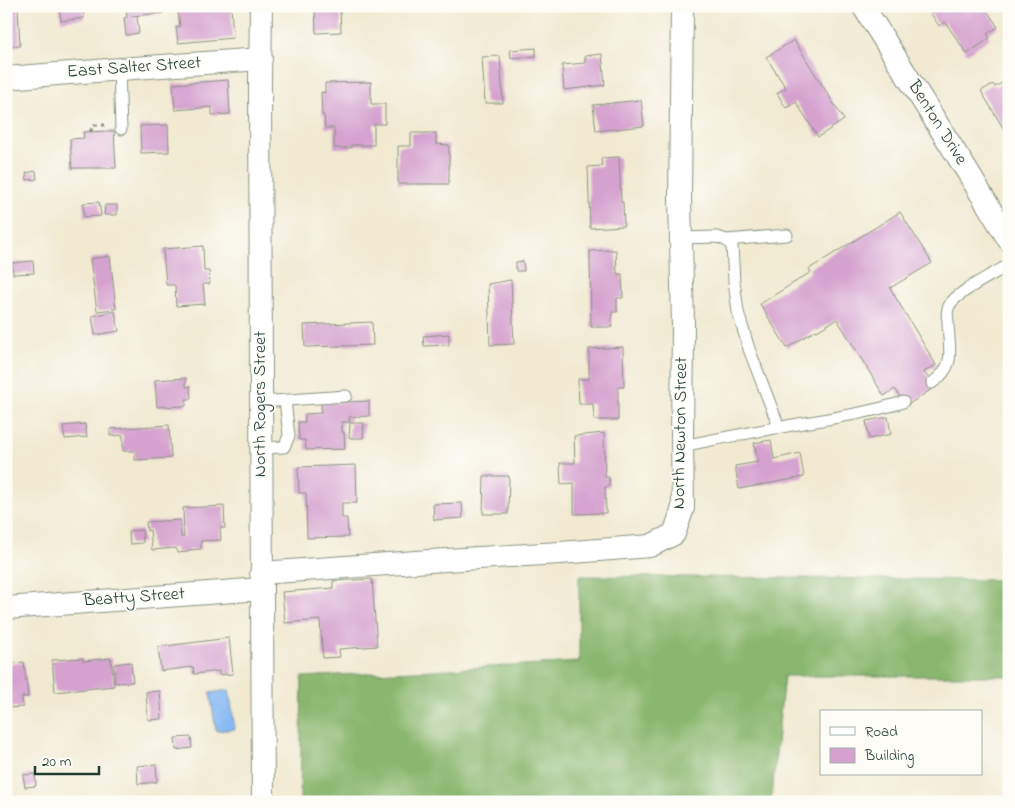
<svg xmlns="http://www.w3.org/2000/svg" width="1015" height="808" font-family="'Indie Flower',sans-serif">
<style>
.forest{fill:#8ab76f;stroke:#547a52}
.water{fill:#87b9f3;stroke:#537b94}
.building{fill:#d5a1cf}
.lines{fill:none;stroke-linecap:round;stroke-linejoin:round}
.lane-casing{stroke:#889482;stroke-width:13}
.street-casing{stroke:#889482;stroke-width:24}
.path{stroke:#889482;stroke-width:3;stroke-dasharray:4 4;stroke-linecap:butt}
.lane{stroke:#fff;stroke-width:11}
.street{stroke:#fff;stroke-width:22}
.labels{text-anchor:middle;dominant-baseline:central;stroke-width:4;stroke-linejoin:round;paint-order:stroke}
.street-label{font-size:18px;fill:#1f3d34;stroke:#fdfcf7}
</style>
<rect width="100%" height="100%" fill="#fdfcf7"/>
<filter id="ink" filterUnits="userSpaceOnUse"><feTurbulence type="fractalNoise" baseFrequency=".02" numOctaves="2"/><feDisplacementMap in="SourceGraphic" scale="10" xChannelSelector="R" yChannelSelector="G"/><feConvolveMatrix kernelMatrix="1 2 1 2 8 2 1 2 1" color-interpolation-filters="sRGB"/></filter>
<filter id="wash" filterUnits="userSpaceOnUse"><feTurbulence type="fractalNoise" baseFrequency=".0096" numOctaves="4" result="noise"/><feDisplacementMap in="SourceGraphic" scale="20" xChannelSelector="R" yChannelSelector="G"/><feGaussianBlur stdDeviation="1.12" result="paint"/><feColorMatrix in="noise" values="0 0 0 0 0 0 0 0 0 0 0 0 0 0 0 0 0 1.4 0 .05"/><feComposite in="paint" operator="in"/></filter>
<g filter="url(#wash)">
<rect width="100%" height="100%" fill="#f1ead1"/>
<path class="forest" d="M 579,576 L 1009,580 L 1009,676 L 784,676 L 771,802 L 300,802 L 302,677 L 579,662 Z"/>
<path class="water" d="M 229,690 L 235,729 L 216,731 L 210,693 Z"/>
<g id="blocks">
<g class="building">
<path d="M 6,6 L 18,6 L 20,46 L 6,47 Z"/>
<path d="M 59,6 L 83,6 L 84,18 L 61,21 Z"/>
<path d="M 126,6 L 163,6 L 163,13 L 131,16 L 137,16 L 139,33 L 126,35 L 124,18 L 127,17 Z"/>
<path d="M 202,6 L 218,7 L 231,6 L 233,38 L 178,43 L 176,27 L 180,27 L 178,11 L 202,9 Z"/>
<path d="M 315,6 L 340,6 L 341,32 L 316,33 Z"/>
<path d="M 926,6 L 969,6 L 970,7 L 984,6 L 998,27 L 987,34 L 990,38 L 967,54 L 945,22 L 939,26 Z"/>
<path d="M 794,40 L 844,120 L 818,137 L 796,102 L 786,108 L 777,93 L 786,88 L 766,57 Z"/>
<path d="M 536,48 L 536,56 L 511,58 L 510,50 Z"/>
<path d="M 602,54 L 605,85 L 564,90 L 562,65 L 585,63 L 585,56 Z"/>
<path d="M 500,56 L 503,103 L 485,103 L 482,57 Z"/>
<path d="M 1009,79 L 1009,138 L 981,91 L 993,84 L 995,87 Z"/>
<path d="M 228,80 L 230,114 L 212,115 L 212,107 L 175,110 L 173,84 Z"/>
<path d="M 371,82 L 371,104 L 385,104 L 385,124 L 374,124 L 374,145 L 351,145 L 351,148 L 334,148 L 334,128 L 325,128 L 324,115 L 322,115 L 321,92 L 325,93 L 325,83 Z"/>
<path d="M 641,100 L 644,126 L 596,131 L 593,105 Z"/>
<path d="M 168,125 L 169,152 L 141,153 L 140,126 Z"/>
<path d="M 114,131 L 116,168 L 72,168 L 70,139 L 84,138 L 83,132 Z"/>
<path d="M 411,133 L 436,133 L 436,144 L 449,145 L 449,184 L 398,184 L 398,146 L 411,146 Z"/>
<path d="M 619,157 L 621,202 L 623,202 L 624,226 L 590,228 L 588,167 L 602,166 L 601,158 Z"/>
<path d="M 36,171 L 37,179 L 27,180 L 26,173 Z"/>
<path d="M 99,202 L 101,216 L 84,217 L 83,203 Z"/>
<path d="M 105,205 L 117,205 L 117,215 L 104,215 Z"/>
<path d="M 900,212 L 932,263 L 890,288 L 936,365 L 924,372 L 935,387 L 906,406 L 895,389 L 884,396 L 837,319 L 817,331 L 816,330 L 787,348 L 760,304 L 811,272 L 809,269 Z"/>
<path d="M 203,246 L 204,271 L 209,271 L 210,284 L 203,284 L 205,304 L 176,306 L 175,285 L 166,285 L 163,249 Z"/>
<path d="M 616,250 L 617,274 L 622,274 L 623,298 L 617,298 L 617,312 L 612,312 L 612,327 L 591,327 L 590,251 Z"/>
<path d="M 110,256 L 116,309 L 97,311 L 90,259 Z"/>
<path d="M 33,261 L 34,273 L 13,274 L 12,263 Z"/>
<path d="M 523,261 L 524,271 L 516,271 L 516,262 Z"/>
<path d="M 511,280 L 514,344 L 490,345 L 488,284 Z"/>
<path d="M 115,311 L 119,331 L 95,335 L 92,316 Z"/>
<path d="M 372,322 L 373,345 L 305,347 L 304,325 Z"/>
<path d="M 449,334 L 449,345 L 424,346 L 423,336 Z"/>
<path d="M 623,347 L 624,387 L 618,387 L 618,420 L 594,420 L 593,404 L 579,404 L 578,379 L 589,379 L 589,349 Z"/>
<path d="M 186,378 L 186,387 L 190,386 L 191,399 L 186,399 L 186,406 L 157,407 L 155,380 Z"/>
<path d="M 369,401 L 369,416 L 349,417 L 350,422 L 342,422 L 342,432 L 344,432 L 345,449 L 306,450 L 305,440 L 299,440 L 298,422 L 305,422 L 305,414 L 321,413 L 321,403 Z"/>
<path d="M 888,417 L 891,434 L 869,439 L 866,421 Z"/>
<path d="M 350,423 L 364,423 L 363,438 L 349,438 Z"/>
<path d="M 85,424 L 87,437 L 65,439 L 63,426 Z"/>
<path d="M 169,425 L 171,458 L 135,460 L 135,451 L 123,451 L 123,435 L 110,436 L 110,429 Z"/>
<path d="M 604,433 L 605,477 L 609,477 L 609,487 L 605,487 L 606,513 L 574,514 L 574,483 L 561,484 L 560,463 L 575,463 L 574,436 Z"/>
<path d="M 771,440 L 774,459 L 800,453 L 804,477 L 739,489 L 735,466 L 758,462 L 754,443 Z"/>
<path d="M 356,465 L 357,503 L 342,503 L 342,518 L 347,518 L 348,537 L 307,538 L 306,493 L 299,493 L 298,467 Z"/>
<path d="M 484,476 L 509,476 L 508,514 L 483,514 Z"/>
<path d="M 462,503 L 463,518 L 434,520 L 433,504 Z"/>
<path d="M 224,506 L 225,528 L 220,528 L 221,540 L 201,541 L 201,549 L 188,550 L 188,552 L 177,553 L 176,548 L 152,550 L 150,530 L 147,531 L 146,522 L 180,520 L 181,537 L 184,537 L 183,508 Z"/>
<path d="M 142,530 L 143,543 L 130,544 L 129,531 Z"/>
<path d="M 372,579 L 377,646 L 339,649 L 340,657 L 323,658 L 320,620 L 285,623 L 282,592 L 333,588 L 333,581 Z"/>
<path d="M 229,638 L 233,674 L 219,675 L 219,671 L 194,674 L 193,667 L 161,671 L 158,647 Z"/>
<path d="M 83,658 L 83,661 L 111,658 L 114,686 L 55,692 L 52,660 Z"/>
<path d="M 24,662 L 28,697 L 22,697 L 23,707 L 6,708 L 6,664 Z"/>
<path d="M 131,662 L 133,682 L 115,683 L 114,664 Z"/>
<path d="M 160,691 L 162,719 L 148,720 L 146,692 Z"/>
<path d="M 191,737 L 192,748 L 176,750 L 175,738 Z"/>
<path d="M 156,764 L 157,782 L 138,784 L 137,766 Z"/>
<path d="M 35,774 L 36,786 L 25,787 L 23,775 Z"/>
</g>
</g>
</g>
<g filter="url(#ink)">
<use href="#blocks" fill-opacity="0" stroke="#889482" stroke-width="1"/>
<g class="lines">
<g class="lane-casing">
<g id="lane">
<path d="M 119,69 L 121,129"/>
<path d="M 680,238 L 717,237 L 726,240 L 732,246 L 734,281 L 738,312 L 749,349 L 779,427"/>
<path d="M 726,240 L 787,235"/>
<path d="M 932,383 C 958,365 948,348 948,321 C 947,316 947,310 949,306 C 955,293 995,273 1009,265"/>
<path d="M 261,402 L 346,396"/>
<path d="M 682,446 C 717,439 752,432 787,426 C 826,419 865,414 903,402"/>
<path d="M 261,448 L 284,447 L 289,436 L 285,400"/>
</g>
</g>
<g class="street-casing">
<g id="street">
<path d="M 261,6 L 260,80 L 261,382 L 263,802"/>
<path d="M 863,6 L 967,171 L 1009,240"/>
<path d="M 6,78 L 134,68 L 261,59"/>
<path d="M 261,573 L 430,561 L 560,553 L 650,546 L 674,534 L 683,508 L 682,441 L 683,325 L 680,199 L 682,6"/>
<path d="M 6,608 L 262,589"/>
</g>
</g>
<path class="path" d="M 90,132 L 94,125 L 105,125"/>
<use href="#lane" class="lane"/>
<use href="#street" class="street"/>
</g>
</g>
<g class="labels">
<g class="street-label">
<text transform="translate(134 68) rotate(-4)">East Salter Street</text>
<text transform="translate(937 123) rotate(58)">Benton Drive</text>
<text transform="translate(261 404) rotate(-90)">North Rogers Street</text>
<text transform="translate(681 433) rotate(-89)">North Newton Street</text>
<text transform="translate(134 598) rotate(-4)">Beatty Street</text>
</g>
</g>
<rect width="1015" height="808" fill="none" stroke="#fdfcf7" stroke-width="25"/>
<rect x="820" y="710" width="162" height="65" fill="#fdfcf7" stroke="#a4b0a9"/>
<rect x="830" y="727" width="25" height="8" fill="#ffffff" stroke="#a4b0a9"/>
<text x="865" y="736" font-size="15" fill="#1f3d34">Road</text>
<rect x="830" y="748" width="25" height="15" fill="#d5a1cf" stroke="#a4b0a9"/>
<text x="865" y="760" font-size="15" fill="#1f3d34">Building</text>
<path d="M35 766v8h64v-8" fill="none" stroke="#1f3d34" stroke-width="2.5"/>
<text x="42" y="766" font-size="15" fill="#1f3d34" stroke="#fdfcf7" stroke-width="4" paint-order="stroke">20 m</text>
</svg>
